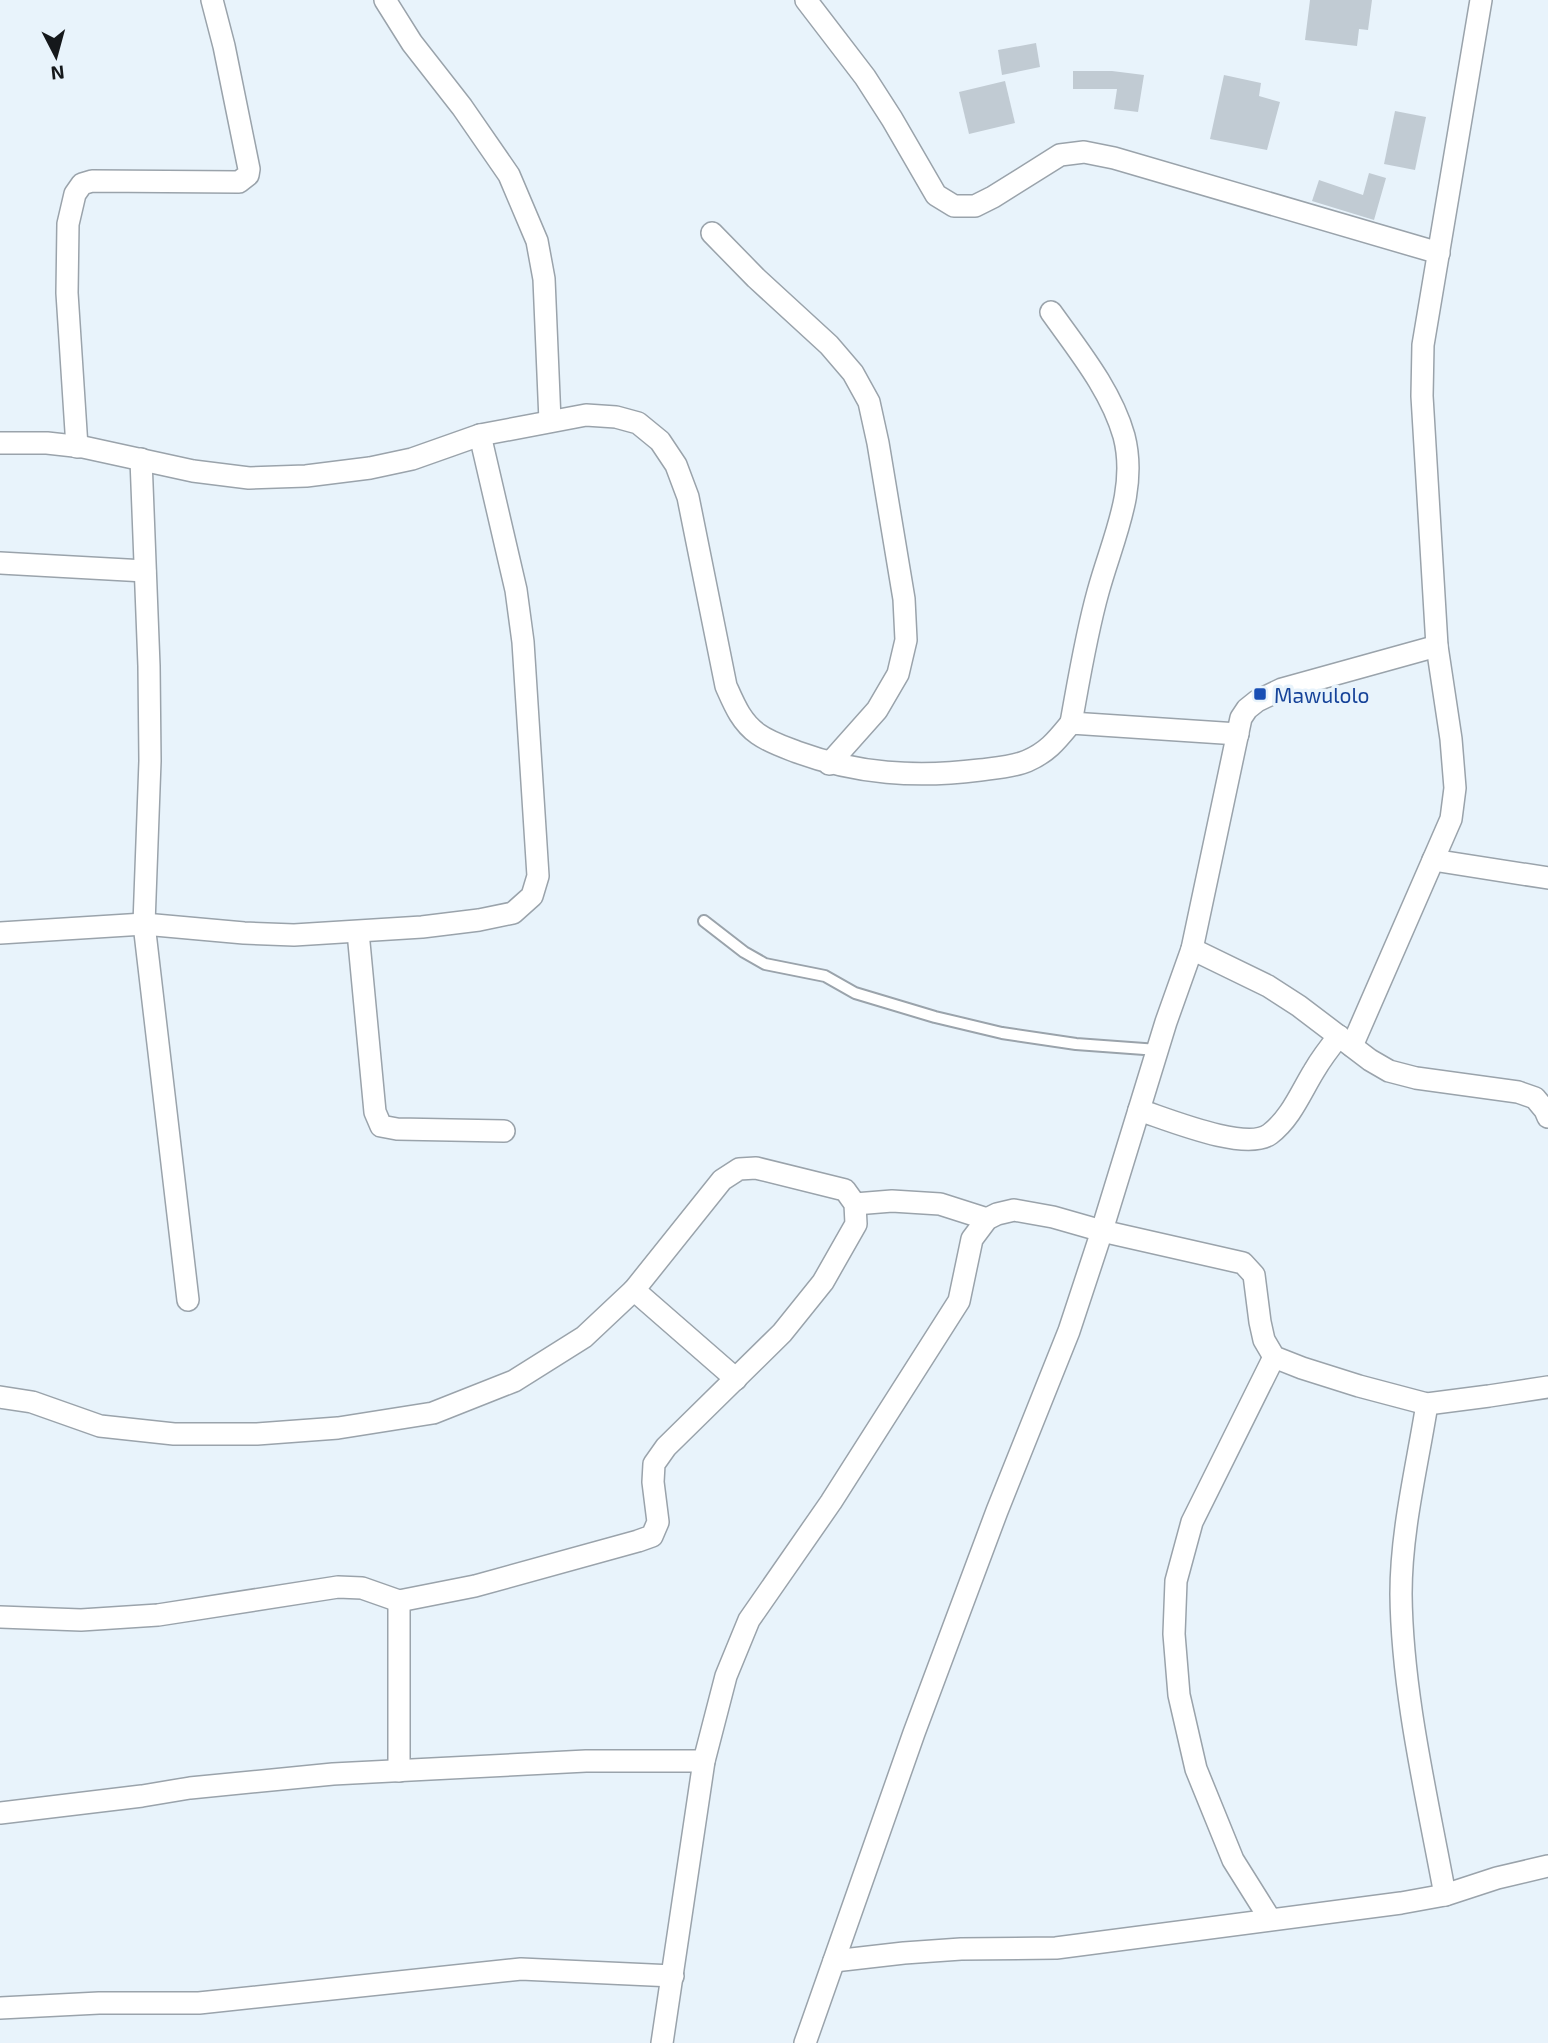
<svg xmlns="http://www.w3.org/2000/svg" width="1548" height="2043" font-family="'Exo 2',sans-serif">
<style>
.building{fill:#c1cbd3}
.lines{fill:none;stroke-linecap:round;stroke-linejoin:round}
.service-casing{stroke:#9aa3ab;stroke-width:14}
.minor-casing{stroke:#9aa3ab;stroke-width:24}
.service{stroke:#fff;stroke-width:10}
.minor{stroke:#fff;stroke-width:21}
.transit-dot{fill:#1a4fb4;stroke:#e8f3fb;stroke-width:2.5}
.labels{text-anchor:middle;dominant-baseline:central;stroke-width:7;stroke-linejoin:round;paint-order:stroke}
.transit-label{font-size:21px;fill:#164399;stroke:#e8f3fb;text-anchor:start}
</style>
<rect width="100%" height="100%" fill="#e8f3fb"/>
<g class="building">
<path d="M 1310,0 L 1372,0 L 1368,30 L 1359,29 L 1357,46 L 1305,40 Z"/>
<path d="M 1036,43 L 1040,67 L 1002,75 L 998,50 Z"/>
<path d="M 1073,71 L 1112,71 L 1144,75 L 1138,112 L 1114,109 L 1117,89 L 1073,89 Z"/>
<path d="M 1224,75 L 1261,83 L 1259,96 L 1280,102 L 1267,150 L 1210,139 Z"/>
<path d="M 1005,81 L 1015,123 L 969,134 L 959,92 Z"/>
<path d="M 1395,111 L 1426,117 L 1415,170 L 1384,164 Z"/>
<path d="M 1369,173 L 1386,178 L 1374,220 L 1312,201 L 1319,180 L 1363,195 Z"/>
</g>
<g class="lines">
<g class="service-casing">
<path id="service" d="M 704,921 L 744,952 L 765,964 L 825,976 L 855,993 L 935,1017 L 1002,1033 L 1076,1044 L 1158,1050"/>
</g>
<g class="minor-casing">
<g id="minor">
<path d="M 385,0 L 412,43 L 462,107 L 509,175 L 537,241 L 544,279 L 550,421"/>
<path d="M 806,0 L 865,77 L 892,119 L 936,195 L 954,206 L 975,206 L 993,197 L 1060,155 L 1084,152 L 1114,158 L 1439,253"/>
<path d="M 712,233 L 756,278 L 829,345 L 853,373 L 869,402 L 878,443 L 904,599 L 906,640 L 898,674 L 877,710 L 829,764"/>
<path d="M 1051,312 C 1078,350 1111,390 1124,436 C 1138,490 1112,540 1098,592 C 1086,635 1079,679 1071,723"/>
<path d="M 0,443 L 47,443 L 83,447 L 193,471 L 249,478 L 306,476 L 370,468 L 412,459 L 480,435 L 586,415 L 616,417 L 638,423 L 660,441 L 676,465 L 688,497 L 726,686 C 734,704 741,722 758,734 C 769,742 784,747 797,752 C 857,774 916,778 980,770 C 995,768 1013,767 1027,761 C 1048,752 1057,740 1071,723 L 1238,734"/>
<path d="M 77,447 L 67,293 L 68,224 L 75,194 L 82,184 L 92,181 L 239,182 L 248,175 L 249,169 L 224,46 L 212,0"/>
<path d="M 141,459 L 149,666 L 150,761 L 144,924 L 188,1300"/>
<path d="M 0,563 L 145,571"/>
<path d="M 1433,860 L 1548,878"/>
<path d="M 358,932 L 375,1112 L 381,1126 L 397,1129 L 504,1131"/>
<path d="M 0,933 L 144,924 L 244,933 L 294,935 L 422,927 L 479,920 L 513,913 L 532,896 L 538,876 L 523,642 L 516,590 L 480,435"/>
<path d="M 1192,949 L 1268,986 L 1299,1006 L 1370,1060 L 1389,1071 L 1416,1078 L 1518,1092 L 1535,1098 L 1545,1110 L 1548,1117"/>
<path d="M 1352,1046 L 1451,819 L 1455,788 L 1451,739 L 1437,646 L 1422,396 L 1423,345 L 1481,0"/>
<path d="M 1139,1110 C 1167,1119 1246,1152 1270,1134 C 1291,1118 1301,1092 1314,1071 C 1321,1059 1330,1047 1339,1036"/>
<path d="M 855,1204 L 892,1201 L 940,1204 L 987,1219"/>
<path d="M 634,1290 L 736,1379"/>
<path d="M 0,1397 L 32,1402 L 100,1426 L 174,1434 L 257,1434 L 338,1428 L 433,1413 L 514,1381 L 584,1337 L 634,1290 L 722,1180 L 739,1169 L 756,1168 L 845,1190 L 855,1204 L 856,1224 L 823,1282 L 782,1333 L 666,1447 L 654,1464 L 653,1482 L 658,1522 L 652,1536 L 638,1541 L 475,1586 L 399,1601 L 362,1588 L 338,1587 L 158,1615 L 81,1620 L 0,1617"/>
<path d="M 1427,1404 C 1417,1467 1401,1530 1401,1594 C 1402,1693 1427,1797 1445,1895"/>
<path d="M 399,1601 L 399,1771"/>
<path d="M 0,1813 L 142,1796 L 190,1788 L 333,1774 L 586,1761 L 704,1761"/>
<path d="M 1270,1919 L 1233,1860 L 1196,1769 L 1179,1695 L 1174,1634 L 1176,1581 L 1192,1522 L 1274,1357"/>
<path d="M 834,1961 L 904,1953 L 961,1949 L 1056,1948 L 1401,1903 L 1445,1895 L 1497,1878 L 1548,1866"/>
<path d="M 0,2008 L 99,2003 L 199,2003 L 521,1969 L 673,1976"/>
<path d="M 662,2043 L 704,1761 L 726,1676 L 749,1620 L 831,1502 L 959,1301 L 972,1239 L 987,1219 L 997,1214 L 1014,1210 L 1053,1217 L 1102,1231 L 1243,1263 L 1254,1275 L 1260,1322 L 1264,1340 L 1274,1357 L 1302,1368 L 1359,1386 L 1427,1404 L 1489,1396 L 1548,1387"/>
<path d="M 805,2043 L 914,1733 L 997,1511 L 1069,1331 L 1099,1240 L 1166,1022 L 1192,949 L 1241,718 L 1247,709 L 1257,701 L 1282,689 L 1437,646"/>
</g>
</g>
<use href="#service" class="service"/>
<use href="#minor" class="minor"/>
</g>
<rect class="transit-dot" x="1253" y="687" width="14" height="14" rx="3.5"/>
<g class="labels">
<g class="transit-label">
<text x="1274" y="694">Mawulolo</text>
</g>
</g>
<g transform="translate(56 56) rotate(174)" stroke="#e8f3fb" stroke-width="5" paint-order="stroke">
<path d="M0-5L12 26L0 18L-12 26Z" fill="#15181b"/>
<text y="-10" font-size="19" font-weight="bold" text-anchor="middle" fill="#15181b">N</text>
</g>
</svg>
